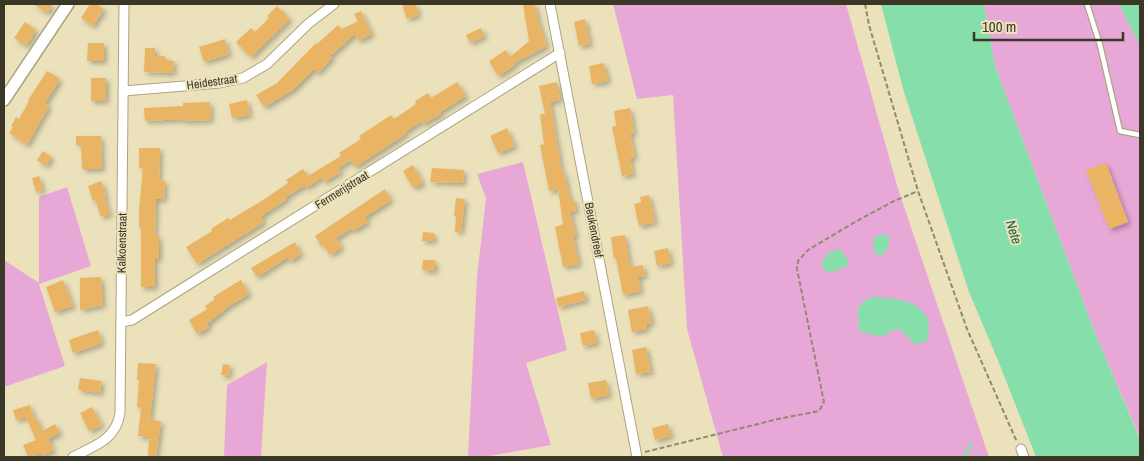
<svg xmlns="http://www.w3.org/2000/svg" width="1144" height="461" font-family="'Archivo Narrow',sans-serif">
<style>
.green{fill:#e8a8d7}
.water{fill:#86dfaa}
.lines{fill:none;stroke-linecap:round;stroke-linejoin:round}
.stream{stroke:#86dfaa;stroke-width:3}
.building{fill:#e9b565;filter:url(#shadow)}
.lane-casing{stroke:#ada47f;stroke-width:7}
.street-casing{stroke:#ada47f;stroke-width:11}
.secondary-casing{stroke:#ada47f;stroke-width:14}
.path{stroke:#908a6e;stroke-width:2;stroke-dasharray:5 2.5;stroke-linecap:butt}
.lane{stroke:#fff;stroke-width:4.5}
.street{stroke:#fff;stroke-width:9}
.secondary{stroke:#fff;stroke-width:11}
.labels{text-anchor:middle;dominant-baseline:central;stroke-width:4;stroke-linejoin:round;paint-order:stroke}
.street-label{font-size:12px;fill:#3b3727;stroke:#ebe2bb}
.water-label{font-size:14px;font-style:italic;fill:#236441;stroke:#ebe2bb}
</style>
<defs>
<filter id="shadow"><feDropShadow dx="3" dy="3" stdDeviation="2.5" flood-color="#0004"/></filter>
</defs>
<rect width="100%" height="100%" fill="#ebe2bb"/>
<g class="green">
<path d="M 613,4 L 846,4 L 898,189 L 989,457 L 723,457 L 687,329 L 673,95 L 637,99 Z"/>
<path d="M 984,4 L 1140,4 L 1140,438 L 1097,338 L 995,66 Z"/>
<path d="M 523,162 L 567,350 L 526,363 L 551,445 L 489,456 L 489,457 L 468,457 L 477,277 L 486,198 L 477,174 Z"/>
<path d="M 67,187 L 91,266 L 39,284 L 65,366 L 4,387 L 4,260 L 39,283 L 39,197 Z"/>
<path d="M 267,362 L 261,457 L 224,457 L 227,385 Z"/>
</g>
<g class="water">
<path d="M 881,4 L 984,4 L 995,66 L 1097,338 L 1140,439 L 1140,457 L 1036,457 L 999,363 L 969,292 L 903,89 Z"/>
<path d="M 1119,4 L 1140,4 L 1140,46 Z"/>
<path d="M 884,234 L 890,237 L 887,250 L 881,256 L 875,253 L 873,245 L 875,236 Z"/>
<path d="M 839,249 L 844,254 L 849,262 L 847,266 L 830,273 L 823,269 L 822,262 L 829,252 Z"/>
<path d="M 872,297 C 890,298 921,299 928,320 C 930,325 928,334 928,340 L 916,345 L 898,328 L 881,337 L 859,331 L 858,308 L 864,301 Z"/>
</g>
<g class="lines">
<path class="stream" d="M 964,457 L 971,444"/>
</g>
<g class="building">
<path d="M 33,4 L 53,4 L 47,13 Z"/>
<path d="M 90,4 L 96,4 L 104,9 L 93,26 L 81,18 Z"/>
<path d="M 402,4 L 415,4 L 419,15 L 407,19 Z"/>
<path d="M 523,4 L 535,4 L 538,20 L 547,46 L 514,63 L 515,65 L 498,76 L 489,61 L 506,50 L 510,57 L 529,41 Z"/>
<path d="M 277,6 L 290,19 L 251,57 L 236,42 L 251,28 L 255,32 L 269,18 L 267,16 Z"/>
<path d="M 361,11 L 372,34 L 358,41 L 355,34 L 330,56 L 332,58 L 318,73 L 314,69 L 293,90 L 264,107 L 256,95 L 277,83 L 316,43 L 317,44 L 338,25 L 342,29 L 358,21 L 354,14 Z"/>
<path d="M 585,19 L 590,44 L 579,46 L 574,22 Z"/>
<path d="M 25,22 L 36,30 L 26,46 L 14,38 Z"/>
<path d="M 481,28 L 485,36 L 470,43 L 466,35 Z"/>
<path d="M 225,39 L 229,54 L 204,62 L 199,47 Z"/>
<path d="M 88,43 L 104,43 L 104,61 L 87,61 Z"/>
<path d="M 145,48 L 155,48 L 155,56 L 165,56 L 165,60 L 174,61 L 173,73 L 144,72 Z"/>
<path d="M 604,63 L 608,81 L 592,84 L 589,66 Z"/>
<path d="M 47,71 L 60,79 L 45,103 L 49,106 L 27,145 L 9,133 L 13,127 L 11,126 L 16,117 L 19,119 L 29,101 L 28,100 Z"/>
<rect x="91" y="78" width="15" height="23"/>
<path d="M 457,82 L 466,96 L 440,112 L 441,114 L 423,124 L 421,121 L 405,132 L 406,134 L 355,167 L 351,160 L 338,168 L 341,172 L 324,182 L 322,177 L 306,188 L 305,185 L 286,197 L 287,199 L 261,216 L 264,222 L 197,264 L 186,247 L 212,231 L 211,229 L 228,218 L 230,220 L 263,200 L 288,183 L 286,180 L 303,169 L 308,176 L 341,156 L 339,153 L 361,139 L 359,136 L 391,115 L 394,119 L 416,104 L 415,101 L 428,93 L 431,98 Z"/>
<path d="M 557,82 L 560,100 L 550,102 L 562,173 L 564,172 L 570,199 L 574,199 L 576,211 L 570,212 L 576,235 L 573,236 L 579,264 L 563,267 L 555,227 L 563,224 L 558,189 L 549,191 L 540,145 L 544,144 L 540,114 L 545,114 L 539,86 Z"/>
<path d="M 247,100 L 250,115 L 232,118 L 229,104 Z"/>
<path d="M 210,102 L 211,120 L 183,121 L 183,119 L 145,121 L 144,108 L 183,106 L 183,103 Z"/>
<path d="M 630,108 L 634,133 L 630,134 L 635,157 L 630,158 L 633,174 L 622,176 L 612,127 L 616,126 L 614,111 Z"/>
<path d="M 507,128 L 515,146 L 498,153 L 490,136 Z"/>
<path d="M 76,136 L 101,136 L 102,169 L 82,169 L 81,145 L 76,145 Z"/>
<path d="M 139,148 L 160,148 L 159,180 L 165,181 L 164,199 L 156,199 L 155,236 L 159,236 L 159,259 L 155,259 L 155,287 L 141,287 L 141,228 L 139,228 L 139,209 L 143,168 L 139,168 Z"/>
<path d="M 43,151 L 52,157 L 46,166 L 37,160 Z"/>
<path d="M 1106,163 L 1128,222 L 1109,229 L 1086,170 Z"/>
<path d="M 413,165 L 423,183 L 413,188 L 403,171 Z"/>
<path d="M 432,168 L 464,170 L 463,183 L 430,182 Z"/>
<path d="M 39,176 L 43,190 L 36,192 L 32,178 Z"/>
<path d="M 101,181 L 106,196 L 104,197 L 110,214 L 101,217 L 95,200 L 93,201 L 88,186 Z"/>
<path d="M 385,189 L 391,200 L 365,217 L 368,222 L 353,231 L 352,228 L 336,238 L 342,247 L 330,255 L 323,245 L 321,246 L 315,236 Z"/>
<path d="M 649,195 L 655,222 L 639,226 L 634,204 L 641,202 L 640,197 Z"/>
<path d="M 456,198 L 465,199 L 461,232 L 455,232 L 456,216 L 454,216 Z"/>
<path d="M 423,232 L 434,233 L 434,241 L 422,241 Z"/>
<path d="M 625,235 L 630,267 L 643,265 L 645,276 L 638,277 L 641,291 L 623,295 L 616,258 L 614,259 L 611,237 Z"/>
<path d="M 295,242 L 301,254 L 290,261 L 288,257 L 257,277 L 251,268 Z"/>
<path d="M 668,248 L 671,263 L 657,266 L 654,251 Z"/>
<path d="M 423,260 L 435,260 L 435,271 L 422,270 Z"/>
<path d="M 101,277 L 103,305 L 80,310 L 80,278 Z"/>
<path d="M 63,280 L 73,306 L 55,312 L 46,287 Z"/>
<path d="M 241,280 L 249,294 L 229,306 L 207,324 L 209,327 L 197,334 L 189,320 L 207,309 L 205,306 L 215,299 L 213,297 Z"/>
<path d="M 584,291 L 586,300 L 558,307 L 556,298 Z"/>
<path d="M 648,306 L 652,323 L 646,324 L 647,329 L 632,332 L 628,310 Z"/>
<path d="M 98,330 L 102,343 L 73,353 L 69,340 Z"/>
<path d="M 594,330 L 597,343 L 583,346 L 580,333 Z"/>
<path d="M 646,347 L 651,372 L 636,374 L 632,350 Z"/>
<path d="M 138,363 L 156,364 L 150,420 L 161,421 L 156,457 L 148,457 L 149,437 L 138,436 L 141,408 L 137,407 L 139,380 L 137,380 Z"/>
<path d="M 223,364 L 230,365 L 229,376 L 221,375 Z"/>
<path d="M 80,378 L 102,381 L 100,393 L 78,390 Z"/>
<path d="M 606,380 L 609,395 L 591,399 L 588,383 Z"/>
<path d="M 30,405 L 34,418 L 36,417 L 42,431 L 55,424 L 60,433 L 48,439 L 54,450 L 44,455 L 43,453 L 28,457 L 23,445 L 36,440 L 26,417 L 16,420 L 13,410 Z"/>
<path d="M 92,407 L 102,425 L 89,431 L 80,413 Z"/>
<path d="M 668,424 L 671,436 L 655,440 L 652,428 Z"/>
</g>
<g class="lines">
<g class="lane-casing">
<path id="lane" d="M 1087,4 L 1100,45 L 1120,131 L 1140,135"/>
</g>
<g class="street-casing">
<g id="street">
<path d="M 550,4 L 637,457"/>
<path d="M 124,91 L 220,83 L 243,78 L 267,64 L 308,24 L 334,4"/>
<path d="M 121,322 L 132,320 L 191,283 L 560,53"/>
<path d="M 1021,449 L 1024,457"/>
<path d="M 73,457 C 94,446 116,440 120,413 L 124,4"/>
</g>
</g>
<g class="secondary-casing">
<path id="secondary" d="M 4,100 L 68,4"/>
</g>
<g class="path">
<path d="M 865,4 L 869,25 L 918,191 L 967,329 L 1017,442"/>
<path d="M 645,452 L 778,419 L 819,411 L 824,402 L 797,269 L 798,261 L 808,250 L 855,222 L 892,202 L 918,191"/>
</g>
<use href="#lane" class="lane"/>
<use href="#street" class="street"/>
<use href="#secondary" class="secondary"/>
</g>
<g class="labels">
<g class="street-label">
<text transform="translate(212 82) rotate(-8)">Heidestraat</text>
<text transform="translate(342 190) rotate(-32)">Fermerijstraat</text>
<text transform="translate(594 230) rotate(79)">Beukendreef</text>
<text transform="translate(122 243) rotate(-89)">Kalkoenstraat</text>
</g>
<g class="water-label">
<text transform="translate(1014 232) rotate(72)">Nete</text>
</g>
</g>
<rect width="1144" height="461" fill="none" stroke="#3b3727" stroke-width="10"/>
<path d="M974 32v8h149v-8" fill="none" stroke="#3b3727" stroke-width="2.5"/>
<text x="982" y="32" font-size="15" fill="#3b3727" stroke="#ebe2bb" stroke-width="4" paint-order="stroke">100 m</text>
</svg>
